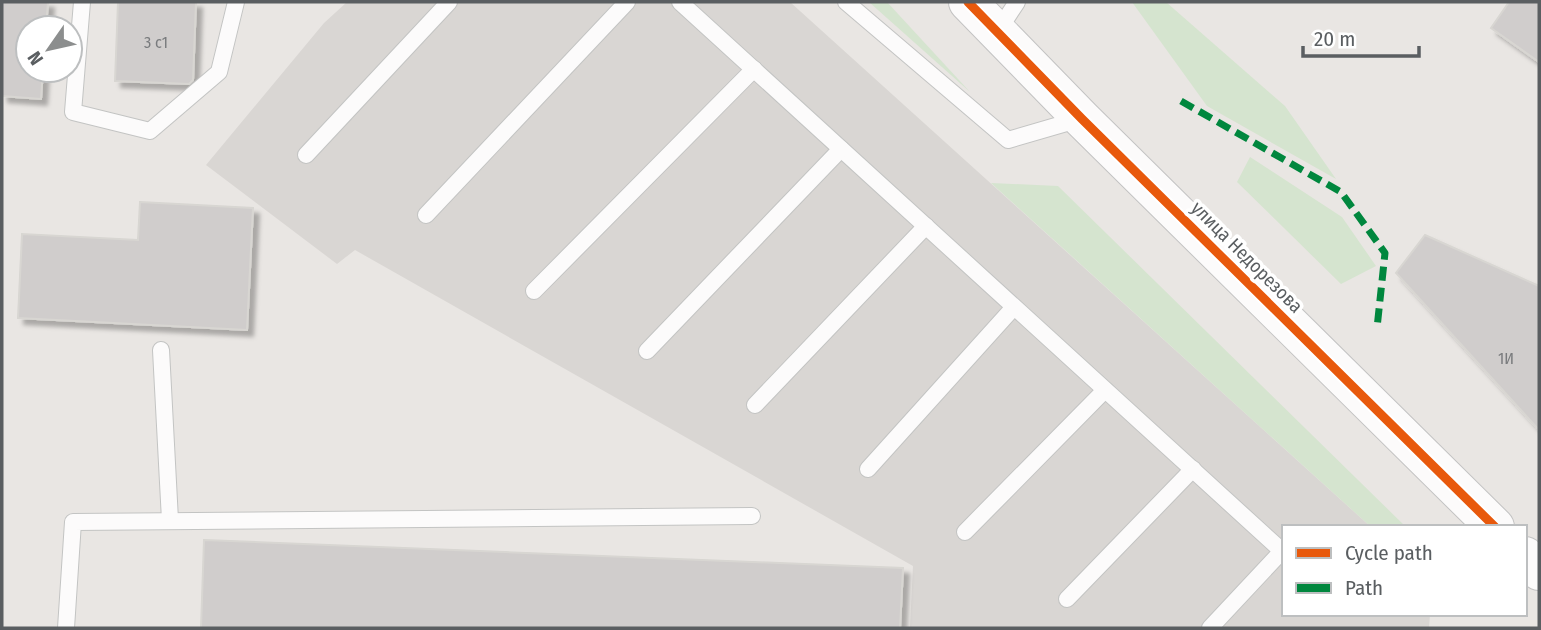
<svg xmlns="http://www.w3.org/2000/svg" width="1541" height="630" font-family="'Fira Sans Condensed',sans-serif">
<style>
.industrial{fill:#d9d6d3}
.green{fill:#d5e4cf}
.building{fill:#d0cdcc;stroke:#d8d6d2;stroke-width:2;filter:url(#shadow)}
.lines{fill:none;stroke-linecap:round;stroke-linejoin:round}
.lane-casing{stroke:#c3c4c3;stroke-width:18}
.secondary-casing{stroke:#c3c3c3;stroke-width:40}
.lane{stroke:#fcfbfb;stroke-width:16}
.secondary{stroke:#fcfbfb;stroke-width:38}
.quiet{stroke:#00873e;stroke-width:7;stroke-dasharray:14 7;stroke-linecap:butt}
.cycleway-casing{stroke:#fff;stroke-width:13}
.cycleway{stroke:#e8590c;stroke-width:9}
.labels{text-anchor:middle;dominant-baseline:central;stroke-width:7;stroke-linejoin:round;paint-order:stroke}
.number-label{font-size:16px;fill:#797b7d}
.street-label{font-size:19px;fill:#5a5e61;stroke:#fff}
</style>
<defs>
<filter id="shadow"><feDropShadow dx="6" dy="6" stdDeviation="2" flood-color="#0004"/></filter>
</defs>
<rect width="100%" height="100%" fill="#e9e6e3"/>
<path class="industrial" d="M 347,2 L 790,2 L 1371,527 L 1284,527 L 1284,614 L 1430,614 L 1429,628 L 910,628 L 913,566 L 355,250 L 337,264 L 206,165 L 324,23 Z"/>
<g class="green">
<path d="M 869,2 L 887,2 L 970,92 Z"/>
<path d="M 1132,2 L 1166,2 L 1285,106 L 1336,179 L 1207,106 Z"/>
<path d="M 1250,157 L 1342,217 L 1376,266 L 1341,284 L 1237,182 Z"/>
<path d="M 991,183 L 1058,186 L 1406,527 L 1371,527 Z"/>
</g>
<g class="building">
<path d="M 2,2 L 48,2 L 46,28 L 28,28 L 28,70 L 43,70 L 41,99 L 2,96 Z"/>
<path d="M 118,2 L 196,2 L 193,80 L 189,84 L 115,81 Z"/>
<path d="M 1509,2 L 1539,2 L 1539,62 L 1491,28 Z"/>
<path d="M 140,202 L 253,208 L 247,330 L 18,318 L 22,234 L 138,240 Z"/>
<path d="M 1425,235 L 1539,286 L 1539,430 L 1396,273 Z"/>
<path d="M 204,540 L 903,568 L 900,628 L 201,628 Z"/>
</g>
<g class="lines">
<g class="lane-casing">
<g id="lane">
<path d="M 82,2 L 73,112 L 150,131 L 219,72 L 236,2"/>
<path d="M 680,2 L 1282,551 L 1210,628"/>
<path d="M 846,2 L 1008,140 L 1080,119"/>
<path d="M 998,31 L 1017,2"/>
<path d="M 306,155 L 449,2"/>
<path d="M 426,215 L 627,2"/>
<path d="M 534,291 L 754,69"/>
<path d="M 161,350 L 170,520"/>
<path d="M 647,351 L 841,149"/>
<path d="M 755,405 L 926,226"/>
<path d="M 868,469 L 1014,307"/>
<path d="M 965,532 L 1105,390"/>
<path d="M 1067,599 L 1193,469"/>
<path d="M 66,628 L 73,522 L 752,516"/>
</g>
</g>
<g class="secondary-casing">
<g id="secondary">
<path d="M 968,2 L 1082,119 L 1495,527"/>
<path d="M 1525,556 L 1539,571"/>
</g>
</g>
<use href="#lane" class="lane"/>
<use href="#secondary" class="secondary"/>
<path class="quiet" d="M 1181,101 L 1341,192 L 1385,253 L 1377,328"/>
<g class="cycleway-casing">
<path id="cycleway" d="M 968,2 L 1082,119 L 1495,527"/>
</g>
<use href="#cycleway" class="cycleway"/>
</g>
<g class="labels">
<g class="number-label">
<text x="156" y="42">3 с1</text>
<text x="1506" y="358">1И</text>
</g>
<g class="street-label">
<text transform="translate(1247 257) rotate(45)">улица Недорезова</text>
</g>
</g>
<rect width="1541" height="630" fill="none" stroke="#5a5e61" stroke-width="7"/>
<rect x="1282" y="525" width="245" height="91" fill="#ffffff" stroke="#bdbfc0" stroke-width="2"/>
<rect x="1296" y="548" width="35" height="10" fill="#e8590c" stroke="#bdbfc0" stroke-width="2"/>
<text x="1345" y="560" font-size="21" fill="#5a5e61">Cycle path</text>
<rect x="1296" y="583" width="35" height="10" fill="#00873e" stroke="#bdbfc0" stroke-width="2"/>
<text x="1345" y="595" font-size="21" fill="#5a5e61">Path</text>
<g transform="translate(49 49) rotate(236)"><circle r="33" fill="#ffffff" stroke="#bdbfc0" stroke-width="2"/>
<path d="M0-5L12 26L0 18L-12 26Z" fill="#8c8e8e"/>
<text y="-10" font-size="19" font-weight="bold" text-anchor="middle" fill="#5a5e61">N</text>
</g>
<path d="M1303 46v10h116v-10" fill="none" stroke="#5a5e61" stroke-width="3.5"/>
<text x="1314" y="46" font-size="21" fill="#5a5e61" stroke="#ffffff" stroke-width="5" paint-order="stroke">20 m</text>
</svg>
